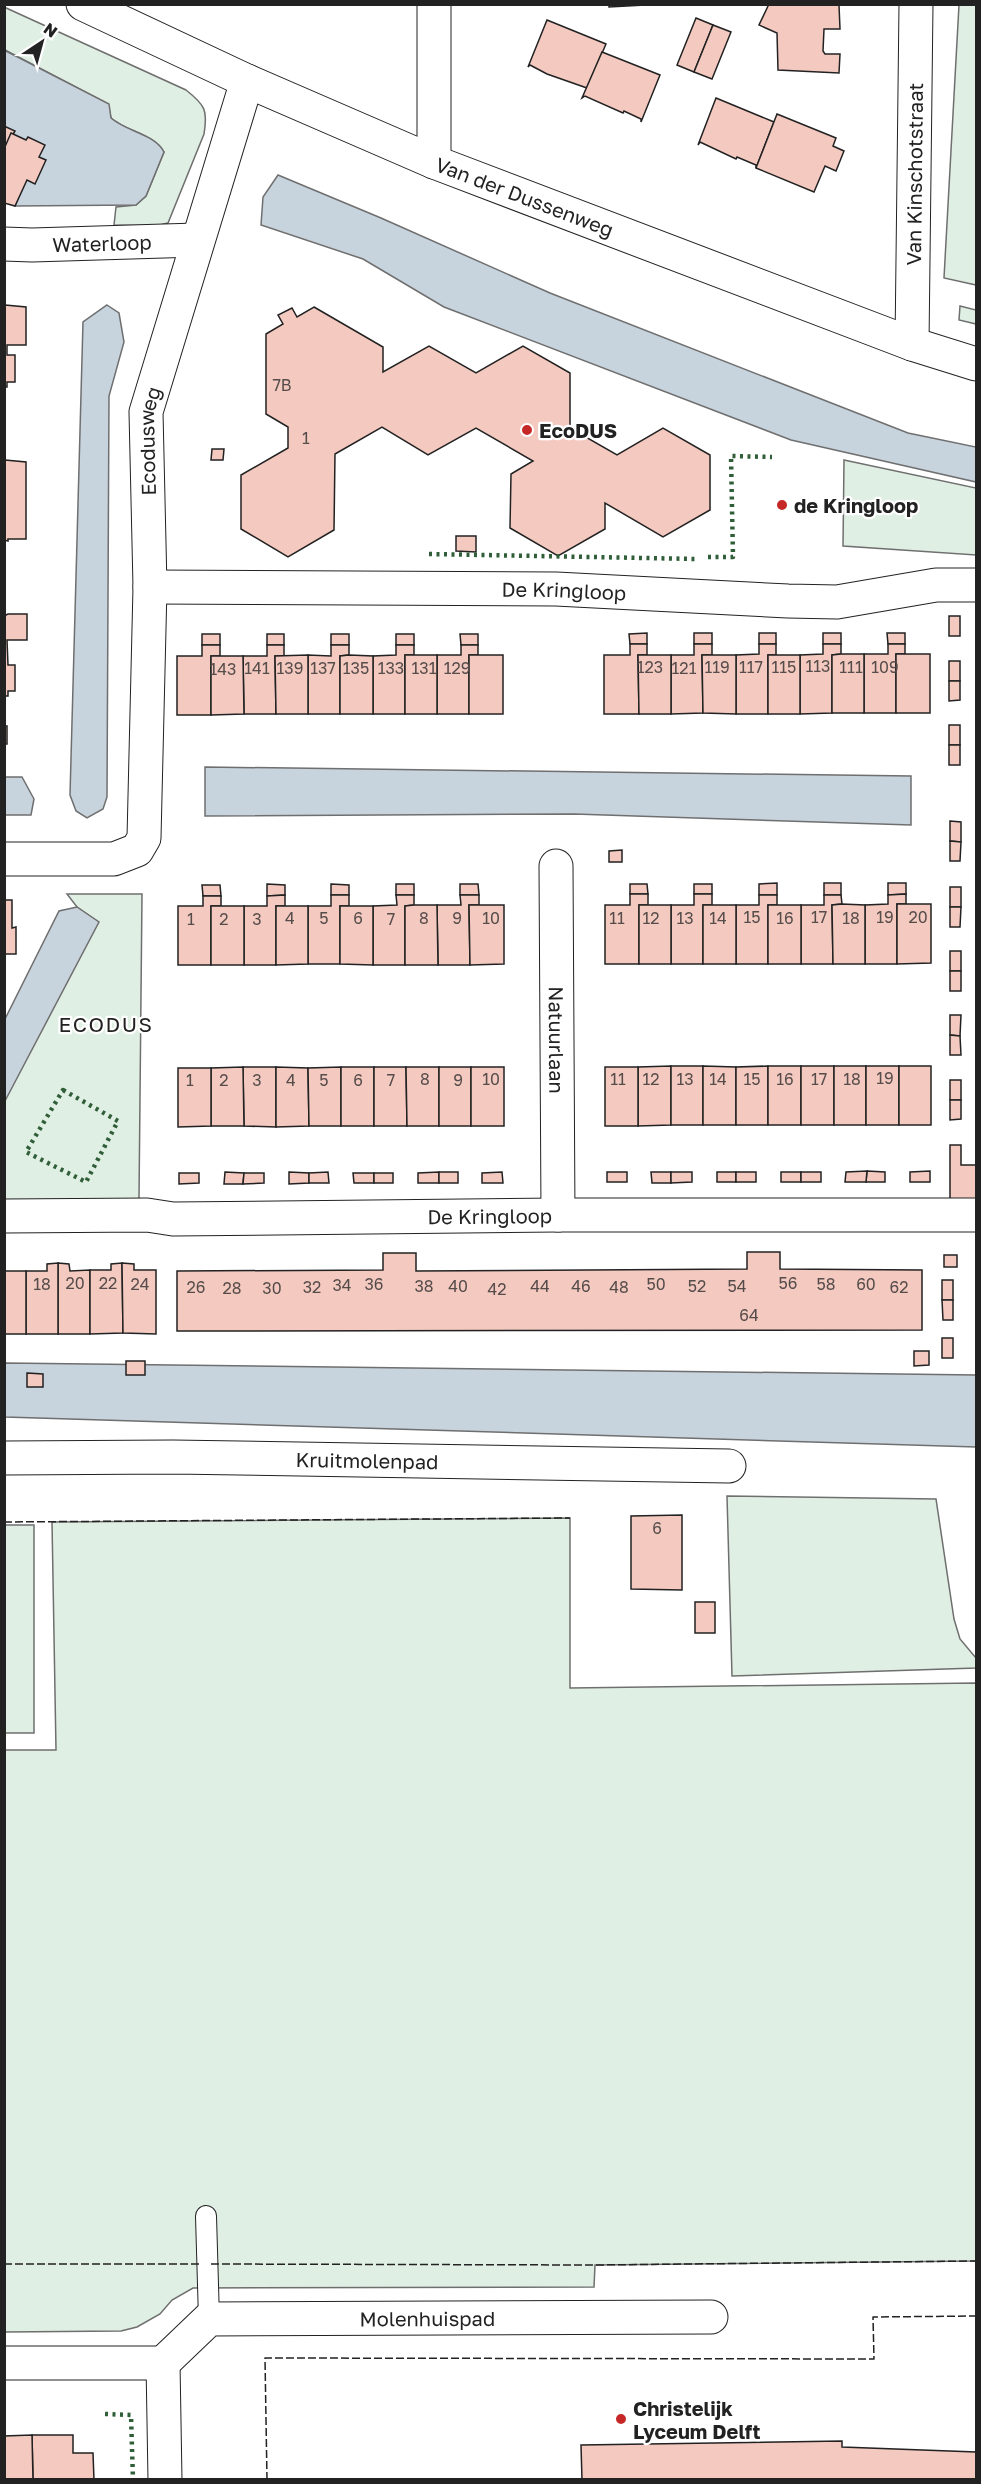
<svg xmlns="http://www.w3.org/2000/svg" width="981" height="2484" font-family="'Golos Text',sans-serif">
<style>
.green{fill:#e0efe3;stroke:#6f6f6f;stroke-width:1.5}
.water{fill:#c7d3dd;stroke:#6f6f6f;stroke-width:1.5}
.building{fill:#f3c9c0;stroke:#222;stroke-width:1.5}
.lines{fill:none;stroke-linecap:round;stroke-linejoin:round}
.service-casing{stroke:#222;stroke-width:22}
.minor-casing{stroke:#222;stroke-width:35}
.service{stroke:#fff;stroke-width:20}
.minor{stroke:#fff;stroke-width:33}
.hedge{stroke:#2f5e38;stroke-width:4.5;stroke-dasharray:3 4.5;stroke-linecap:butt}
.fence{stroke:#222;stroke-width:1.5;stroke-dasharray:8 3;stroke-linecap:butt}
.poi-dot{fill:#c62828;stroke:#fff;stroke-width:2}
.labels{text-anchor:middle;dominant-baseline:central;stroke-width:4.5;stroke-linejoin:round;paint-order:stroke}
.number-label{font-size:16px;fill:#564c4a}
.street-label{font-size:20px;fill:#222;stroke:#fff}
.poi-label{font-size:20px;font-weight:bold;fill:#222;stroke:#fff;text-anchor:start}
.neighbourhood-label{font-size:21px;letter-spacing:1.5px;fill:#222;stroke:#fff}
</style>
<rect width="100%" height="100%" fill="#fff"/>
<g class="green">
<path d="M 959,5 L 976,5 L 976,285 L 944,278 Z"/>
<path d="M 4,7 L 186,90 C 205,105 208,110 204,134 L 168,223 L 156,226 L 114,225 L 116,207 L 136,205 L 146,196 L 164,152 C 154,134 127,132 111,118 L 108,104 L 5,50 Z"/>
<path d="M 960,306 L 976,310 L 976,324 L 959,320 Z"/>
<path d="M 844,460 L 976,488 L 976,555 L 843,546 Z"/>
<path d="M 67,894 L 142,894 L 139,1199 L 5,1201 L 4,1101 L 98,922 L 77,907 Z"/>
<path d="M 727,1496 L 936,1499 L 954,1619 L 960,1639 L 976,1658 L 976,1668 L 732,1676 Z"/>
<path d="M 570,1518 L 570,1688 L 976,1683 L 976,2261 L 595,2265 L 594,2287 L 193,2288 L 172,2300 L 160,2314 L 137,2327 L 121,2331 L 5,2332 L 5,1750 L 56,1750 L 52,1522 Z"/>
<rect x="5" y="1525" width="29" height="208"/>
</g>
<g class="water">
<path d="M 4,50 L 109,104 L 111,118 C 127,132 155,134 164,152 L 146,196 L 136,205 L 15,206 L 38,149 L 5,134 Z"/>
<path d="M 278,175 L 381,218 L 550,293 L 908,433 L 976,447 L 976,482 L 791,440 L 444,307 L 363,259 L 261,225 L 263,197 Z"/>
<path d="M 107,305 L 119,313 L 124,342 L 109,396 L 107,797 L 103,809 L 87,818 L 76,811 L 70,795 L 83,322 Z"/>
<path d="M 205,767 L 911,776 L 911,825 L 574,814 L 205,816 Z"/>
<path d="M 4,777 L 22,777 L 34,799 L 31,815 L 5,815 Z"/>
<path d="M 77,907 L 99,922 L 5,1101 L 5,1019 L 59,911 Z"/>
<path d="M 5,1363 L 976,1375 L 976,1447 L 5,1417 Z"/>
</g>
<g class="building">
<path d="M 609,4 L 664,4 L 609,7 Z"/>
<path d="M 769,4 L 841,4 L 839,5 L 840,29 L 824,29 L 823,51 L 825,54 L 840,54 L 839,73 L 778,70 L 777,33 L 759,25 Z"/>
<path d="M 696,18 L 713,25 L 694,72 L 677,65 Z"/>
<path d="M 547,20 L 606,44 L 587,88 L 547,74 L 530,65 L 528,67 Z"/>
<path d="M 713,25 L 731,32 L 712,79 L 694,72 Z"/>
<path d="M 602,52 L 660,75 L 641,122 L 641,119 L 624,111 L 623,113 L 585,96 L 582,98 Z"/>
<path d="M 716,98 L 774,122 L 756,168 L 756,165 L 737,157 L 736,159 L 700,142 L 698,145 Z"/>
<path d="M 777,114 L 836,138 L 833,146 L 844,151 L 836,171 L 825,166 L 814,192 L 756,168 Z"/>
<path d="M 4,126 L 15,131 L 4,149 Z"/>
<path d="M 11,133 L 26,140 L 28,137 L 45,145 L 39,157 L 46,160 L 35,184 L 27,180 L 15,206 L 4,203 L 4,149 Z"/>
<path d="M 5,305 L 26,307 L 26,345 L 7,345 L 7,355 L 15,355 L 15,382 L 7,382 L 7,387 L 5,387 Z"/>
<path d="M 314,307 L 383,347 L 383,372 L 429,346 L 476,373 L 523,346 L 570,373 L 570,428 L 617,455 L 663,428 L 710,455 L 710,510 L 663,537 L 605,503 L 605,529 L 558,556 L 510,528 L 511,474 L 533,461 L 476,428 L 428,455 L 382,427 L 335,454 L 334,530 L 288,557 L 241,529 L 241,475 L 288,448 L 288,427 L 266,414 L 266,334 L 283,324 L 278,315 L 292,308 L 297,317 Z"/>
<path d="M 212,449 L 224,449 L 223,460 L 211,460 Z"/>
<path d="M 5,460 L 26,462 L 26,539 L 8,539 L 8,541 L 4,540 Z"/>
<path d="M 456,536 L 476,536 L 476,552 L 456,551 Z"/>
<path d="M 8,614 L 27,614 L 27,640 L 7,640 L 8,665 L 15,665 L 15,691 L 8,691 L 8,696 L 5,696 L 4,616 Z"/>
<rect x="949" y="616" width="11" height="20"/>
<path d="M 647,633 L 647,644 L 630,644 L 629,634 Z"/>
<rect x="694" y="633" width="18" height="11"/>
<rect x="759" y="633" width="17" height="11"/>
<rect x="823" y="633" width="18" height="11"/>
<path d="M 887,633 L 905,633 L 905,644 L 888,644 Z"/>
<rect x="202" y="634" width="18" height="11"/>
<rect x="267" y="634" width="17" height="11"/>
<rect x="331" y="634" width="18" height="11"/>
<rect x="396" y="634" width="18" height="11"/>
<path d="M 460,634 L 478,634 L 478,645 L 461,645 Z"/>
<path d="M 630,644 L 647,644 L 647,655 L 638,655 L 639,714 L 604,714 L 604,655 L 630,655 Z"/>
<path d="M 694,644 L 712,644 L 712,655 L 702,655 L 703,713 L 671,714 L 671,655 L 694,655 Z"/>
<path d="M 759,644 L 776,644 L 776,655 L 768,655 L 768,714 L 736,714 L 736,655 L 759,654 Z"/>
<path d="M 823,644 L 841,644 L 841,654 L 832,655 L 832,713 L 800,714 L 800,655 L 823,654 Z"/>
<path d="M 888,644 L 905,644 L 905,654 L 896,654 L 896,713 L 864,713 L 864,654 L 888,654 Z"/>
<path d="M 202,645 L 220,645 L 220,656 L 211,656 L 211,715 L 177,715 L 177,656 L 202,656 Z"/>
<path d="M 267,645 L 284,645 L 284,656 L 275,656 L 276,714 L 244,714 L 243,656 L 267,656 Z"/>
<path d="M 331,645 L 349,645 L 349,655 L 340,656 L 340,714 L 308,714 L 308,655 L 331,656 Z"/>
<path d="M 396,645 L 414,645 L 414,655 L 405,655 L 405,714 L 373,714 L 373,656 L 396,655 Z"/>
<path d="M 461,645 L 478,645 L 478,655 L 469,655 L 469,714 L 437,714 L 437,655 L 461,655 Z"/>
<path d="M 841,654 L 864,654 L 864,713 L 832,713 L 832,655 Z"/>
<rect x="896" y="654" width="34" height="59"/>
<path d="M 308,655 L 308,714 L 276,714 L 275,656 Z"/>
<path d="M 349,655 L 373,656 L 373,714 L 340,714 L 340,656 Z"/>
<rect x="405" y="655" width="32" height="59"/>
<rect x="469" y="655" width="34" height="59"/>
<path d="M 638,655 L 671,655 L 671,714 L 639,714 Z"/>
<path d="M 702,655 L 736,655 L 736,714 L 703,713 Z"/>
<rect x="768" y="655" width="32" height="59"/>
<path d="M 211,656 L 243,656 L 244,714 L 211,715 Z"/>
<rect x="949" y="661" width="11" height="20"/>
<path d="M 949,681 L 960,681 L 960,700 L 949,701 Z"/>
<rect x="949" y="725" width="11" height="20"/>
<rect x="4" y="726" width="3" height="18"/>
<rect x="949" y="745" width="11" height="20"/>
<path d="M 950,821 L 961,822 L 961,842 L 950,841 Z"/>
<path d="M 950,841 L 961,842 L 960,861 L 950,861 Z"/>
<path d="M 622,850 L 622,862 L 609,862 L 609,851 Z"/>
<path d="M 777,883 L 777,895 L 759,895 L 759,884 Z"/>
<rect x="824" y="883" width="17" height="12"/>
<path d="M 888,883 L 906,883 L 906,894 L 888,895 Z"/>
<path d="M 267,884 L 285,885 L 285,895 L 267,896 Z"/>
<path d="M 331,884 L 349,885 L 349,895 L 331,895 Z"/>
<rect x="396" y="884" width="18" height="11"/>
<path d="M 460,884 L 478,884 L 479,895 L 460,895 Z"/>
<path d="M 630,884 L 647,884 L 648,894 L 630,894 Z"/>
<rect x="694" y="884" width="18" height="10"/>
<path d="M 202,885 L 220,885 L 221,896 L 203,896 Z"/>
<rect x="950" y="887" width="11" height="20"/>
<path d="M 630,894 L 648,894 L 648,905 L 639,905 L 639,964 L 605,964 L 605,905 L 630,905 Z"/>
<path d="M 694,894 L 712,894 L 712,905 L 703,905 L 703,964 L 671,964 L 671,905 L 694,905 Z"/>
<path d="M 906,894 L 906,904 L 897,904 L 897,964 L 865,964 L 865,905 L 888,904 L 888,895 Z"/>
<path d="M 285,895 L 285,906 L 276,906 L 276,965 L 244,965 L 244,906 L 267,906 L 267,896 Z"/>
<path d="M 331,895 L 349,895 L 349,906 L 340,906 L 340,964 L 308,964 L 308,906 L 331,906 Z"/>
<path d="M 396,895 L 414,895 L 414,905 L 405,906 L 405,965 L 373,965 L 373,906 L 397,905 Z"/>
<path d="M 460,895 L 479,895 L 479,905 L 469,905 L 470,965 L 438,965 L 437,905 L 461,905 Z"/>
<path d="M 759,895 L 777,895 L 777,905 L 768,905 L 768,964 L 736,964 L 736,905 L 759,905 Z"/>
<path d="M 824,895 L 841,895 L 842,904 L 832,905 L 833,964 L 801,964 L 801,905 L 824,905 Z"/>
<path d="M 203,896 L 221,896 L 221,906 L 211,906 L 211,965 L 178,965 L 178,906 L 203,906 Z"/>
<path d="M 4,900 L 12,900 L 12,928 L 16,927 L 16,954 L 4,954 Z"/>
<path d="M 842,904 L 865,905 L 865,964 L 833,964 L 832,905 Z"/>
<path d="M 897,904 L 931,904 L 931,963 L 897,964 Z"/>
<path d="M 414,905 L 437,905 L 438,965 L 405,965 L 405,906 Z"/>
<path d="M 469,905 L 504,905 L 504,964 L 470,965 Z"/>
<rect x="639" y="905" width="32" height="59"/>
<rect x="703" y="905" width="33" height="59"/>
<rect x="768" y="905" width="33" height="59"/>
<rect x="211" y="906" width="33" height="59"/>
<path d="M 276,906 L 308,906 L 308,964 L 276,965 Z"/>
<path d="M 340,906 L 373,906 L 373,965 L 340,964 Z"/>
<path d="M 950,907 L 961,907 L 960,927 L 950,927 Z"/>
<rect x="950" y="951" width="11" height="20"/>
<rect x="950" y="971" width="11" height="20"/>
<path d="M 950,1015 L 961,1015 L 960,1036 L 950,1035 Z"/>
<path d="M 950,1035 L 960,1036 L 961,1055 L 950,1055 Z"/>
<path d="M 671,1066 L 671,1125 L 638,1126 L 638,1067 Z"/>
<rect x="671" y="1066" width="32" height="59"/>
<path d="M 703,1066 L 736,1067 L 736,1125 L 703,1125 Z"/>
<path d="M 768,1066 L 768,1125 L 736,1125 L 736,1067 Z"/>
<rect x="768" y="1066" width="33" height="59"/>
<rect x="801" y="1066" width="33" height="59"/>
<rect x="834" y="1066" width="32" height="59"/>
<rect x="866" y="1066" width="33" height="59"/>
<rect x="899" y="1066" width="32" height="59"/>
<path d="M 243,1067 L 276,1067 L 276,1127 L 244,1126 Z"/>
<path d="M 243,1067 L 244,1126 L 211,1126 L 211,1068 Z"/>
<path d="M 276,1067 L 308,1068 L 309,1126 L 276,1127 Z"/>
<path d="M 341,1067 L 341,1126 L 309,1126 L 308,1068 Z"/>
<rect x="341" y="1067" width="33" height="59"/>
<path d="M 374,1067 L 406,1067 L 407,1126 L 374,1126 Z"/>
<path d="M 406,1067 L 439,1067 L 439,1126 L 407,1126 Z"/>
<rect x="439" y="1067" width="32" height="59"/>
<rect x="471" y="1067" width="33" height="59"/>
<rect x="605" y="1067" width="33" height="59"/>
<path d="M 178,1068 L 211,1068 L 211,1126 L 178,1127 Z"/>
<rect x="950" y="1080" width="11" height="20"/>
<path d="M 950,1100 L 961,1100 L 961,1119 L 950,1120 Z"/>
<path d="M 950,1145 L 961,1145 L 961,1165 L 976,1165 L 976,1199 L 950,1199 Z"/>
<path d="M 867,1171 L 885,1172 L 885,1182 L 866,1182 Z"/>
<path d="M 867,1171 L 866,1182 L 845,1182 L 846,1172 Z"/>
<path d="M 930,1171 L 930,1182 L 910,1182 L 910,1172 Z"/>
<path d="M 225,1172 L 244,1173 L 243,1184 L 224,1184 Z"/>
<path d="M 289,1172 L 309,1173 L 309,1183 L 289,1184 Z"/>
<path d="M 328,1172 L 329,1183 L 309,1183 L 309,1173 Z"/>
<path d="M 439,1172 L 439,1183 L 418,1183 L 418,1173 Z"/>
<rect x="439" y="1172" width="19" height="11"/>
<path d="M 502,1172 L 503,1183 L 482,1183 L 482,1173 Z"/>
<rect x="607" y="1172" width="20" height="10"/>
<path d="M 651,1172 L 671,1172 L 671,1183 L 652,1183 Z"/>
<path d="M 671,1172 L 692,1172 L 692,1182 L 671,1183 Z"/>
<rect x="717" y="1172" width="19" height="10"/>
<rect x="736" y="1172" width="20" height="10"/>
<rect x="781" y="1172" width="20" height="10"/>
<rect x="801" y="1172" width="20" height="10"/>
<path d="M 179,1173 L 199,1173 L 199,1183 L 179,1184 Z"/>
<path d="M 244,1173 L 264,1173 L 264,1183 L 243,1184 Z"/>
<path d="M 353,1173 L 374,1173 L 374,1183 L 354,1183 Z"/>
<rect x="374" y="1173" width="19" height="10"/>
<path d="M 747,1252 L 780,1252 L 780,1269 L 922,1270 L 922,1330 L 177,1331 L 177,1271 L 383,1270 L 383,1253 L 416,1253 L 416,1271 L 747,1269 Z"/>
<rect x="944" y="1255" width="13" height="12"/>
<path d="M 58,1263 L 69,1264 L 70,1271 L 90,1270 L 90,1334 L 58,1334 Z"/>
<path d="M 58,1263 L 58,1334 L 26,1334 L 26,1271 L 47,1271 L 47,1264 Z"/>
<path d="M 122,1263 L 123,1333 L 90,1334 L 90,1270 L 111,1270 L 111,1264 Z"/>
<path d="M 122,1263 L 134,1264 L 134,1270 L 156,1270 L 156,1334 L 123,1333 Z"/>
<path d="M 4,1264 L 5,1271 L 26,1271 L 26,1334 L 4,1334 Z"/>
<rect x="942" y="1280" width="11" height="20"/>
<path d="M 942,1300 L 953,1300 L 953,1320 L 943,1320 Z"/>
<rect x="942" y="1338" width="11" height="20"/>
<path d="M 914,1351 L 929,1351 L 929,1365 L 914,1366 Z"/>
<rect x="126" y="1361" width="19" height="14"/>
<path d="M 27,1373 L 43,1374 L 43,1387 L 27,1387 Z"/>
<path d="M 682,1515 L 682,1590 L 631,1589 L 631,1516 Z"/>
<rect x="695" y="1602" width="20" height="31"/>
<path d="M 32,2435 L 73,2435 L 73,2453 L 93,2453 L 94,2480 L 33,2480 Z"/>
<path d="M 32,2435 L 33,2480 L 4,2480 L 4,2436 Z"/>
<path d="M 842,2441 L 842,2447 L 976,2452 L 976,2480 L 582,2480 L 581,2445 Z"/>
</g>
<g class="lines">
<g class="service-casing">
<path id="service" d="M 206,2216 L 209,2319"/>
</g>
<g class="minor-casing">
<g id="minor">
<path id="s1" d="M 83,4 L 247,81 L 434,162 L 912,344 L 976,364"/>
<path d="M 434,4 L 434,162"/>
<path id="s2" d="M 4,244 L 32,245 L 197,240"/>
<path id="s3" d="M 912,344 L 916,4"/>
<path id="s4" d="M 150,587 L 556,589 L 788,601 L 837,602 L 936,585 L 976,585"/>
<path id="s5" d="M 4,859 L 114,859 L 137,850 L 144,838 L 150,587 L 146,412 L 247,81"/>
<path id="s6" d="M 556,866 L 558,1215"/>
<path id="s7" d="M 4,1216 L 147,1215 L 173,1219 L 558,1215 L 976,1215"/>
<path id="s8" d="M 4,1458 L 173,1457 L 729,1466"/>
<path d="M 4,2363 L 163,2363"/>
<path id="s9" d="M 163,2363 L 209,2319 L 711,2317"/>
<path d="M 163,2363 L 165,2480"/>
</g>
</g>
<use href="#service" class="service"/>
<use href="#minor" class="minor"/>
<g class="hedge">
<path d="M 429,554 L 698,559"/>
<path d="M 708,557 L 733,557 L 731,456 L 772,457"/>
<path d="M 63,1090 L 118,1121 L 86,1182 L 26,1152 Z"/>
<path d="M 105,2414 L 131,2415 L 133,2480"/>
</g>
<g class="fence">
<path d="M 4,1522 L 570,1518"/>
<path d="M 4,2264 L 202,2264"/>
<path d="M 211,2264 L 594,2265 L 976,2261"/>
<path d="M 267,2480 L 265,2358 L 874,2359 L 873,2317 L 976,2316"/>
</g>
</g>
<g class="poi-dot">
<circle cx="527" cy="430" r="6"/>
<circle cx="782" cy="505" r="6"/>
<circle cx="621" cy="2419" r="6"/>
</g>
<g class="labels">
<g class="number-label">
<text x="282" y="385">7B</text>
<text x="306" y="438">1</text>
<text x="818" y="666">113</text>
<text x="650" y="667">123</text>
<text x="717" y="667">119</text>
<text x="751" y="667">117</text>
<text x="784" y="667">115</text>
<text x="851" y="667">111</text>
<text x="885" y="667">109</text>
<text x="257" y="668">141</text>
<text x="290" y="668">139</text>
<text x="323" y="668">137</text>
<text x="356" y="668">135</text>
<text x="391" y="668">133</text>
<text x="424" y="668">131</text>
<text x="457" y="668">129</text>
<text x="684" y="668">121</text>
<text x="223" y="669">143</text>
<text x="752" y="917">15</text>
<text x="819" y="917">17</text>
<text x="885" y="917">19</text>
<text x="918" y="917">20</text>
<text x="290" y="918">4</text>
<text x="324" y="918">5</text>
<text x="358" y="918">6</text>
<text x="424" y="918">8</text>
<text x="457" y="918">9</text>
<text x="491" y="918">10</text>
<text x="617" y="918">11</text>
<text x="651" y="918">12</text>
<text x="685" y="918">13</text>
<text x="718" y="918">14</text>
<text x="785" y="918">16</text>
<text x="851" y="918">18</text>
<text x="191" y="919">1</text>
<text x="224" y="919">2</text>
<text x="257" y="919">3</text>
<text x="391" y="919">7</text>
<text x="885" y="1078">19</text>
<text x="425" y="1079">8</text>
<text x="491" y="1079">10</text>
<text x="618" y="1079">11</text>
<text x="651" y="1079">12</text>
<text x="685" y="1079">13</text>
<text x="718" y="1079">14</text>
<text x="752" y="1079">15</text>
<text x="785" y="1079">16</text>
<text x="819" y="1079">17</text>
<text x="852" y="1079">18</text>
<text x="190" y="1080">1</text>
<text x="224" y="1080">2</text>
<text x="257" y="1080">3</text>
<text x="291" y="1080">4</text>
<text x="324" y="1080">5</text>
<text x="358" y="1080">6</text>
<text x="391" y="1080">7</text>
<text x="458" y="1080">9</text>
<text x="75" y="1283">20</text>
<text x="108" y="1283">22</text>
<text x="788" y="1283">56</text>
<text x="42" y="1284">18</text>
<text x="140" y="1284">24</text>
<text x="374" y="1284">36</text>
<text x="656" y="1284">50</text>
<text x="826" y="1284">58</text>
<text x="866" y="1284">60</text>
<text x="342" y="1285">34</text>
<text x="424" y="1286">38</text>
<text x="458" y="1286">40</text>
<text x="540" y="1286">44</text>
<text x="581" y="1286">46</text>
<text x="697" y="1286">52</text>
<text x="737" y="1286">54</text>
<text x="196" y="1287">26</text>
<text x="312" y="1287">32</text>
<text x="619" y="1287">48</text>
<text x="899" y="1287">62</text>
<text x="232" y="1288">28</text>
<text x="272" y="1288">30</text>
<text x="497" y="1289">42</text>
<text x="749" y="1315">64</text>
<text x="657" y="1528">6</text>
</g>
<g class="street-label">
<text stroke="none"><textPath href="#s3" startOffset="170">Van Kinschotstraat</textPath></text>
<text stroke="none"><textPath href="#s1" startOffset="482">Van der Dussenweg</textPath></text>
<text stroke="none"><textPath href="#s2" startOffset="98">Waterloop</textPath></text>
<text stroke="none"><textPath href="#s5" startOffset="546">Ecodusweg</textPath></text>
<text stroke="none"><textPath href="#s4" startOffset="414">De Kringloop</textPath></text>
<text stroke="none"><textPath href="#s6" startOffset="174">Natuurlaan</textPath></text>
<text stroke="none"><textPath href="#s7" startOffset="486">De Kringloop</textPath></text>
<text stroke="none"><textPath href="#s8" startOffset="363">Kruitmolenpad</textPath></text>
<text stroke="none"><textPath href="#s9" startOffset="282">Molenhuispad</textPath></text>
</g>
<g class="poi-label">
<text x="539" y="430">EcoDUS</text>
<text x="794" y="505">de Kringloop</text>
<text x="633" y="2408">Christelijk<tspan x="633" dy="23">Lyceum Delft</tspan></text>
</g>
<g class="neighbourhood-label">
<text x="106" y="1024">ECODUS</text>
</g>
</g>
<rect width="981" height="2484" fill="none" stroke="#222222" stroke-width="12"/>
<g transform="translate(42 42) rotate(36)" stroke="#ffffff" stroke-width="4.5" paint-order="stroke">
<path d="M0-4.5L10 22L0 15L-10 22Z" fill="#222222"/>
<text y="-9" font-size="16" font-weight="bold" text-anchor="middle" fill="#222222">N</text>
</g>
</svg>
